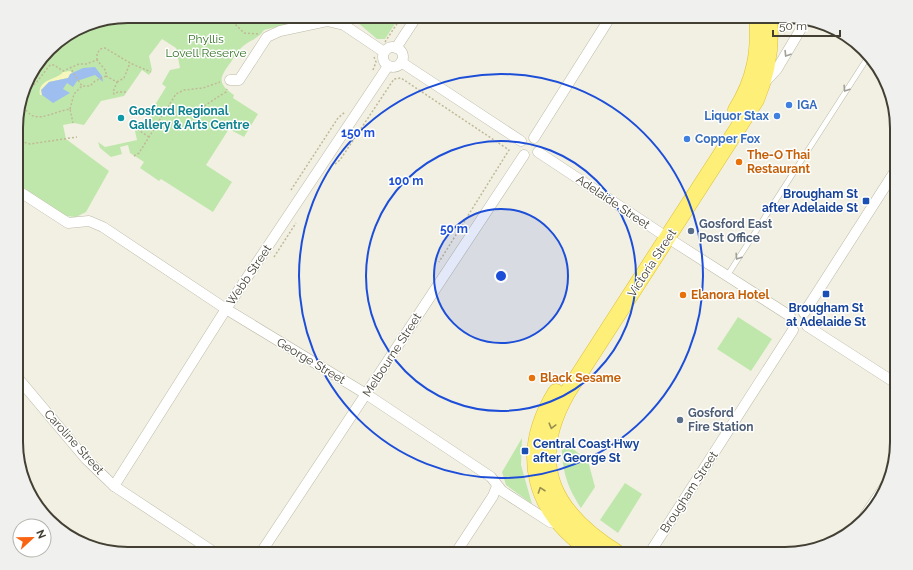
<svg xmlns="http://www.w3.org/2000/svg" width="913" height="570" font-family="Raleway,sans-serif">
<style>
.green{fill:#c0e7ab}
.sand{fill:#f7f7bd}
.water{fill:#9ebef0}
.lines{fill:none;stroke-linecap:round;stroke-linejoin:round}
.service-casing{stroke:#bdbaa6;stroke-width:6}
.minor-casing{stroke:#bdbaa6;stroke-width:11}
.trunk-casing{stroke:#ddc032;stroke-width:17}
.path{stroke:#bfb997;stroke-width:1.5;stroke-dasharray:2 2;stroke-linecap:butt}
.service{stroke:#fff;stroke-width:5}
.minor{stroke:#fff;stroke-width:10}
.trunk{stroke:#feef78;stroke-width:16}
.oneway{stroke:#a1a099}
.oneway2{stroke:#978f52}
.ring{fill:none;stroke:#1d4ed8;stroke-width:2}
.shop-dot{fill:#3f7fe0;stroke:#fff;stroke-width:1.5}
.culture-dot{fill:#0f9aa8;stroke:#fff;stroke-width:1.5}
.food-dot{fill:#e8710a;stroke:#fff;stroke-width:1.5}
.transit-dot{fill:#1a4fb4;stroke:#fff;stroke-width:1.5}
.service-dot{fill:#5c6f8a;stroke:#fff;stroke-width:1.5}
.labels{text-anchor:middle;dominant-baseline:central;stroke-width:3;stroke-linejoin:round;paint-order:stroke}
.park-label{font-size:12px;fill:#357427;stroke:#fff}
.shop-label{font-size:12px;font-weight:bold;fill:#366cbe;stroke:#fff;text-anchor:start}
.culture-label{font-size:12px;font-weight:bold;fill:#0d838f;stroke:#fff;text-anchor:start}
.food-label{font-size:12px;font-weight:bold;fill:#c56008;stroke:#fff;text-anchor:start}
.transit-label{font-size:12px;font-weight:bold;fill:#164399;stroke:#fff;text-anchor:end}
.street-label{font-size:12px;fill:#434033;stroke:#fff}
.service-label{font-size:12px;font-weight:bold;fill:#4e5e75;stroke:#fff;text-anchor:start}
.rim{fill:none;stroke:#434033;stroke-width:2}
.centre{fill:#1d4ed8;stroke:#fff;stroke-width:2}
.ring-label{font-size:12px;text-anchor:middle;font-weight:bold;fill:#1d4ed8;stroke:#fff;stroke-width:3;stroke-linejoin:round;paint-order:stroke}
</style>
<rect width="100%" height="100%" fill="#f2f0e3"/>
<g class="green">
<path d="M 128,16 L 312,16 L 300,21 L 264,30 C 257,40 251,39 242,47 C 238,51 234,57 231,62 C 219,78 217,83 234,95 L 233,98 L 258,114 L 244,137 L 229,129 L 206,165 L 232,182 L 213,212 L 161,179 L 159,181 L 140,168 L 144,162 L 130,153 L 128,145 L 120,147 L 122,154 L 111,157 L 100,148 L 98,142 L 105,147 L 137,140 L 134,127 L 137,123 L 141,126 L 145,125 L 151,116 L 150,113 L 166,87 L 162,84 L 170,70 L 180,68 L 176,48 L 162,39 L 149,56 L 152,70 L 149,75 L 142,70 L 124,96 L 101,101 L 84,125 L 74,123 L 63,125 L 66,139 L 109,171 L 86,212 L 76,217 L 65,216 L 17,186 L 17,113 L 28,78 L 54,44 L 85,24 Z"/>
<path d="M 350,16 L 400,16 L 385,39 L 377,39 Z"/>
<path d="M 738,317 L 772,339 L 751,371 L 717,349 Z"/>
<path d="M 522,438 L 521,465 L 532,504 L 506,485 L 502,472 Z"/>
<path d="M 562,440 L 588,461 L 595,487 L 581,508 C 566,486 561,467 562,440 Z"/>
<path d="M 625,483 L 642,494 L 618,533 L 600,520 Z"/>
</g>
<path class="sand" d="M 70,71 L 72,73 L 68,78 L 49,82 L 42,90 L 42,95 L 40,95 C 37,79 57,80 63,72 Z"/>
<path class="water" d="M 95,67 L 102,76 L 103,82 L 95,75 L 77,81 L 73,87 L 67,83 L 63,89 L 70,93 L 53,103 L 42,95 L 41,90 L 49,82 L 68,78 L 70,74 L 83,68 Z"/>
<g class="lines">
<g class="service-casing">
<path id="service" d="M 727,276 L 868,57"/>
</g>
<g class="minor-casing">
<g id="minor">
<circle cx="393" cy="57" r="10"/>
<path d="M 396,48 L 417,16"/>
<path d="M 401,62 L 521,141"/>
<path d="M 230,80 L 239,80 L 267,37 L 280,31 L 327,21 L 344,25 L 384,52"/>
<path d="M 764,83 L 777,69 L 805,22"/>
<path d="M 534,138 L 611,16"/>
<path d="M 538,152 L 668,238 L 790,316"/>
<path d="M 17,190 L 68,223 L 89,221 L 103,227 L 226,309 L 366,394 L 491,477 L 502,491 L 550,522 L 559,524"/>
<path d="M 804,313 L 897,168"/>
<path d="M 807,326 L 897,384"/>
<path d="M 17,377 L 86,459 L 114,486 L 217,554"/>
<path d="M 114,486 L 226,309 L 388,66"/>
<path d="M 864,517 L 885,486"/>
<path d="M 260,554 L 524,155"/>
<path d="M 455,554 L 493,496 L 497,486"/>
<path d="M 649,554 L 793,330"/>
</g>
</g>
<g class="trunk-casing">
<g id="trunk">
<path d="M 736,110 C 755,80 760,51 757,16"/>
<path d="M 556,392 C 517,455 534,515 596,554"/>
<path d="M 619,554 C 554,514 526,465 567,393 L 756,100 C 768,72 772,46 769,16"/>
</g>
</g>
<g class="path">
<path d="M 227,16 L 244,33 L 258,34"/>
<path d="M 783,27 L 785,37"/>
<path d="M 385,42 L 402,16"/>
<path d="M 97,60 L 97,54 L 100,49 L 105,48 L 130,63 L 151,72"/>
<path d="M 373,70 L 376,62 L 374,57"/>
<path d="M 106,76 L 117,82 L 113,92 L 114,94 L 118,92 L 127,92"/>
<path d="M 117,82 L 124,78 L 130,63"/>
<path d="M 24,92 L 36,83 L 50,65 L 54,65 L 63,71 L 79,64 L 86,64 L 97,60 L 106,71 L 106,76 L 95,81 L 90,86 L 82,86 L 71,69"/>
<path d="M 21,99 C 31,129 47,113 70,109 L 73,123"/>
<path d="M 70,109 L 74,94 L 82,86"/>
<path d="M 166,111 C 192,119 204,105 226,92 L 227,89"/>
<path d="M 134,127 L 149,137"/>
<path d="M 17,140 L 30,144 L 77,137"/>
<path d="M 134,156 L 139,153 L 176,94 L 184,90 L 203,88 L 220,82"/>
<path d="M 335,164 L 340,160 L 394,79 L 401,78 L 509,150 L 439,262"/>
<path d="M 291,190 L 338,118 L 345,112"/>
<path d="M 274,257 L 296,223"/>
</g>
<use href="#service" class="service"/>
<use href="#minor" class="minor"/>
<use href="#trunk" class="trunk"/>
</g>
<defs><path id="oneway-chevron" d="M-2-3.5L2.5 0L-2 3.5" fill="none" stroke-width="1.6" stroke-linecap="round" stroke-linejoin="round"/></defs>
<g class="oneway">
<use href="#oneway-chevron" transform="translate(787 54) rotate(122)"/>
<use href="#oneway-chevron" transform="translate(846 89) rotate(123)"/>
<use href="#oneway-chevron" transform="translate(738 257) rotate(123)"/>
</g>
<g class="oneway2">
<use href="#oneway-chevron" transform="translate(552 426) rotate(105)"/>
<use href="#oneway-chevron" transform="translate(541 490) rotate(-109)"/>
</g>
<circle cx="501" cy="276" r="67" fill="#1d4ed8" fill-opacity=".12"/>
<g class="ring">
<circle cx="501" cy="276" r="67"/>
<circle cx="501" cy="276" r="135"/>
<circle cx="501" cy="276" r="202"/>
</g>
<g class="shop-dot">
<circle cx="789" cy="105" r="4"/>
<circle cx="777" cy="116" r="4"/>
<circle cx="687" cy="139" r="4"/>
</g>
<circle class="culture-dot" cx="121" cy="118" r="4"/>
<g class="food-dot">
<circle cx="739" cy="162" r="4"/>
<circle cx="683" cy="295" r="4"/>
<circle cx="532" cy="378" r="4"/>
</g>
<g class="transit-dot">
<rect x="862" y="197" width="8" height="8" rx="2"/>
<rect x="822" y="290" width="8" height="8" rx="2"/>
<rect x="521" y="447" width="8" height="8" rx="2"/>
</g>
<g class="service-dot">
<circle cx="691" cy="231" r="4"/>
<circle cx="680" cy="420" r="4"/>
</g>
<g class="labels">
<g class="park-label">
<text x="206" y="39">Phyllis<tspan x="206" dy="14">Lovell Reserve</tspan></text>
</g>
<g class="shop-label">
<text x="797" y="105">IGA</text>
<text x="769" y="116" text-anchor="end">Liquor Stax</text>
<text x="695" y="139">Copper Fox</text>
</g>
<g class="culture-label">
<text x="129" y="111">Gosford Regional<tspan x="129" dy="14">Gallery &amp; Arts Centre</tspan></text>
</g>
<g class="food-label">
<text x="747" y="155">The-O Thai<tspan x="747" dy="14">Restaurant</tspan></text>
<text x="691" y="295">Elanora Hotel</text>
<text x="540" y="378">Black Sesame</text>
</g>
<g class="transit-label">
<text x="858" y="194">Brougham St<tspan x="858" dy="14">after Adelaide St</tspan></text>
<text x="826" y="308" text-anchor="middle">Brougham St<tspan x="826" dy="14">at Adelaide St</tspan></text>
<text x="533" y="444" text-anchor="start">Central Coast Hwy<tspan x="533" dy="14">after George St</tspan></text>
</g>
<g class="street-label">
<text transform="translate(613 202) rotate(34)">Adelaide Street</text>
<text transform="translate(652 263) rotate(-57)">Victoria Street</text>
<text transform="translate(249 275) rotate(-56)">Webb Street</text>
<text transform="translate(392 355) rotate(-57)">Melbourne Street</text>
<text transform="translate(311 361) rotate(31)">George Street</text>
<text transform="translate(74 442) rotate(48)">Caroline Street</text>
<text transform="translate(689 492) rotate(-57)">Brougham Street</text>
</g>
<g class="service-label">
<text x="699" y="224">Gosford East<tspan x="699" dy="14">Post Office</tspan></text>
<text x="688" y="413">Gosford<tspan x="688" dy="14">Fire Station</tspan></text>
</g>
</g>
<path d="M0 0H913V570H0ZM128 23H785A105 105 0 0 1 890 128V442A105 105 0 0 1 785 547H128A105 105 0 0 1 23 442V128A105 105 0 0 1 128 23Z" fill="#f0f0ef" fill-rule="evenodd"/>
<path class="rim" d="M128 23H785A105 105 0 0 1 890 128V442A105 105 0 0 1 785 547H128A105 105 0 0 1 23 442V128A105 105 0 0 1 128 23Z"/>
<circle cx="501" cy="276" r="6" class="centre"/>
<g class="ring-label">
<text x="358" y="137">150 m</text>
<text x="406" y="185">100 m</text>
<text x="454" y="233">50 m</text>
</g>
<g transform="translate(32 538) rotate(68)"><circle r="19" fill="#ffffff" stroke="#b4b3ad"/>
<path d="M0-3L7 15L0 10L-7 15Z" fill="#fa6311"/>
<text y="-6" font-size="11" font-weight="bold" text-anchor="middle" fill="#434033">N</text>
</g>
<path d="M773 30v6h67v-6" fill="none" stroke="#434033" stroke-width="2"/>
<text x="779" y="30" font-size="12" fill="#434033" stroke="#ffffff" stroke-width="3" paint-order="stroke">50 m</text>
</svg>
